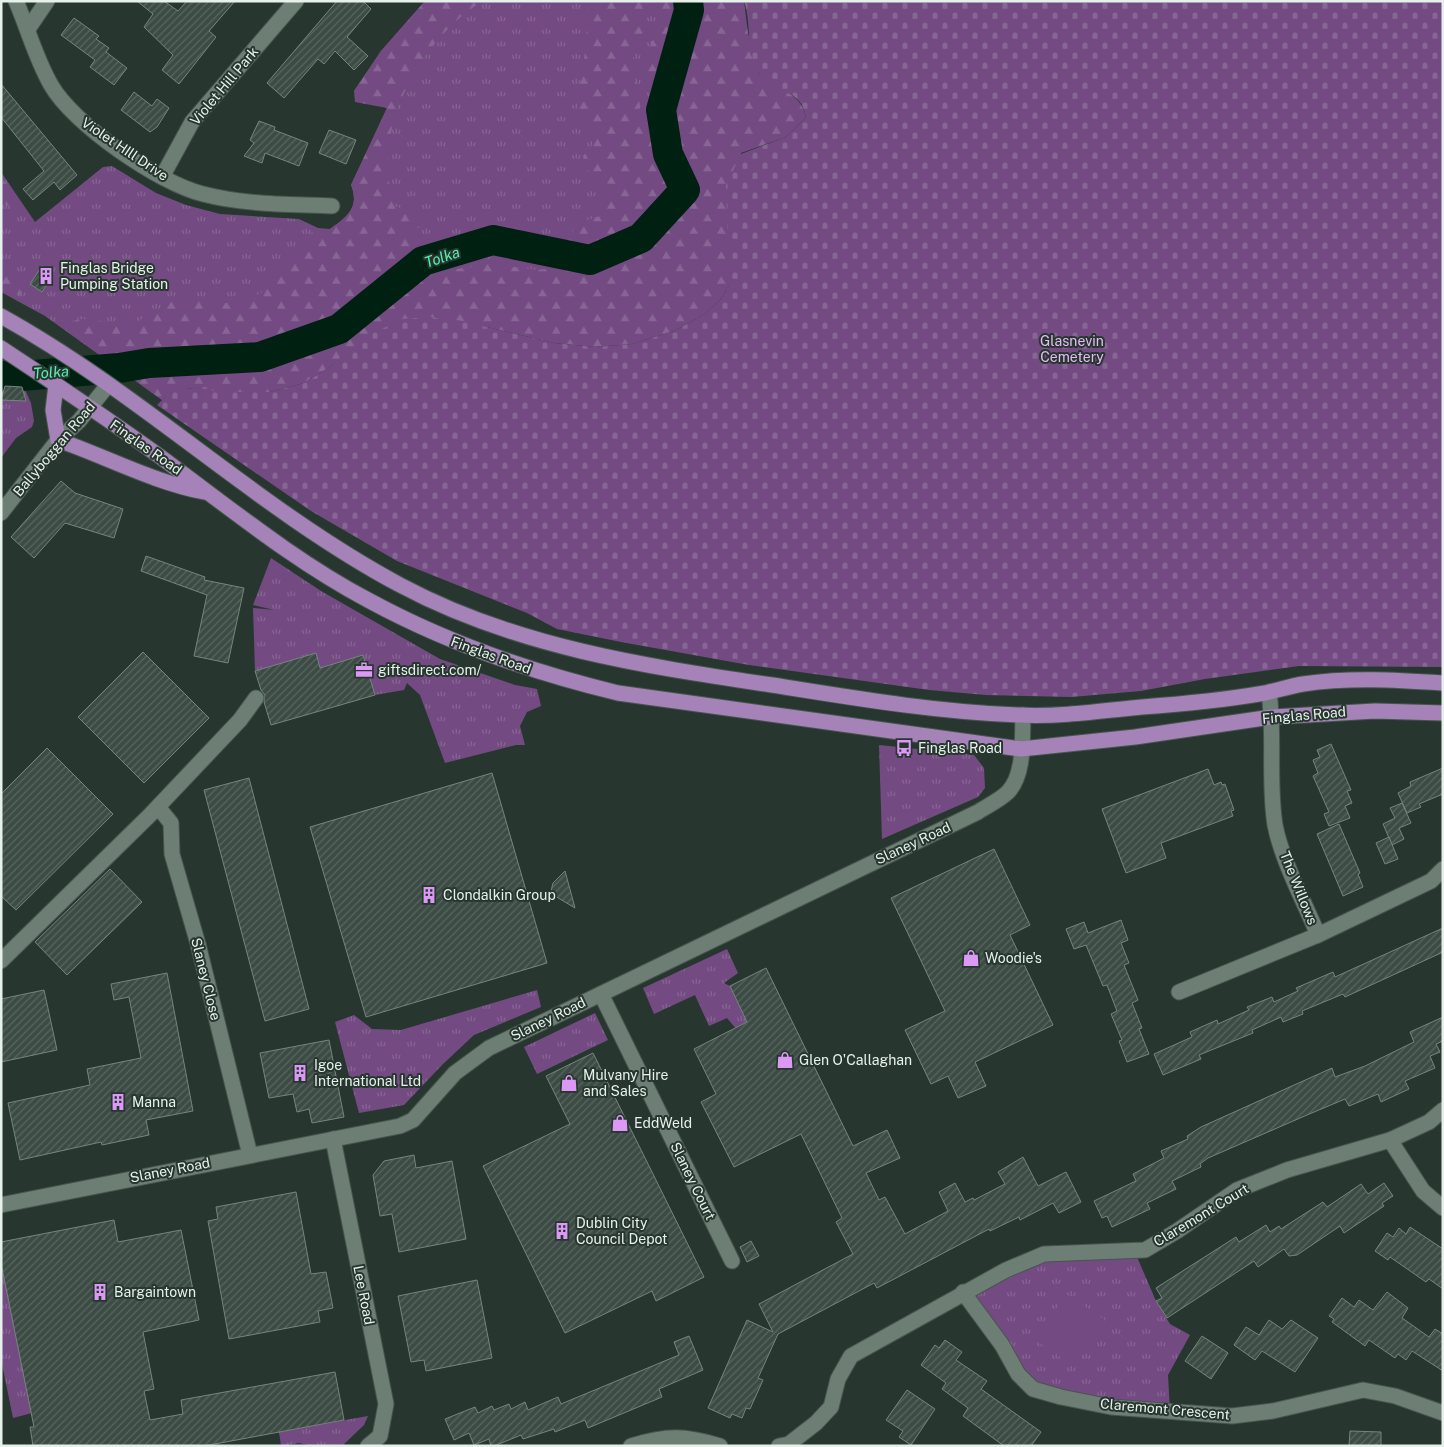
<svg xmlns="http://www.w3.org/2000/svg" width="1444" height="1447" font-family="'Public Sans',sans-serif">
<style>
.grass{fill:url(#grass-tufts)}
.forest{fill:url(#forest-firs);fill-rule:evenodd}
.cemetery{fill:url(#cemetery-stones)}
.pitch{fill:#734b82}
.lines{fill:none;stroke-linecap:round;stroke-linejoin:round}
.river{stroke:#002012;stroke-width:30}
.building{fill:url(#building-hatch);stroke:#75867d}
.minor-casing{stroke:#47554e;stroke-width:17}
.major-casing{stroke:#47554e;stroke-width:17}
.minor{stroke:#6d7f75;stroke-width:15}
.major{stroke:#a583b8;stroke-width:15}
.labels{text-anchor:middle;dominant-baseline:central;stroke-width:4;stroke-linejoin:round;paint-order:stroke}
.street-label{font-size:14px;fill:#e7f1eb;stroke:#27372f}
.poi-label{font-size:14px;fill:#e7f1eb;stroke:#27372f;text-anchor:start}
.park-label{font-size:14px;fill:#e6bbf7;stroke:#27372f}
.water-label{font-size:15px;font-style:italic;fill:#58efb1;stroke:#27372f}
</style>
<defs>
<pattern id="grass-tufts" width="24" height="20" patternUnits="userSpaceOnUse" patternTransform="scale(1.25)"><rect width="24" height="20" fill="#734b82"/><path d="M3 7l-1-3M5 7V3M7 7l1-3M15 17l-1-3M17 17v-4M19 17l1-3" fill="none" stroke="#876594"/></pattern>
<pattern id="forest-firs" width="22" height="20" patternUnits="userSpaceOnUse" patternTransform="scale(1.25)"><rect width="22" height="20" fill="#734b82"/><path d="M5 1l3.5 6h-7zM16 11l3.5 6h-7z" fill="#876594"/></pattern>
<pattern id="cemetery-stones" width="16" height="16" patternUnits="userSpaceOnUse" patternTransform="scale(1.25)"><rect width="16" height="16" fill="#734b82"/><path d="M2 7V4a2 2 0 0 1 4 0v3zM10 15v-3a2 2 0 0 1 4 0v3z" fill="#876594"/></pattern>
<pattern id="building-hatch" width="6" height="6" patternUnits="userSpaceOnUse" patternTransform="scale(1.25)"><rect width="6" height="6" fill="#3c4c44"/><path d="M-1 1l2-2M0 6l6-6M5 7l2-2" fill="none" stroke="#58665f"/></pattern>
</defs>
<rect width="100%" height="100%" fill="#27372f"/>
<g class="grass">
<path d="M 425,1 L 744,1 L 730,266 L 215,392 C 198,384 176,387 162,400 L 45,316 L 1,292 L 1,172 L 35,222 L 103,167 L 112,166 L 156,193 L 186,205 L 220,214 L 299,219 L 318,228 L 330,229 C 347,217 360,207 351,185 L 387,108 L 354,91 L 381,51 Z"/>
<path d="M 1,368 L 22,383 L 31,403 L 34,421 L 32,427 L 16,438 L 1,458 Z"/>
<path d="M 271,558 L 321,591 L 440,659 L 515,685 L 537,689 L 541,706 L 527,712 L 520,726 L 525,745 L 516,745 L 445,763 L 420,695 L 407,683 L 404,690 L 375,695 L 362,656 L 320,668 L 316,654 L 255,671 L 253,608 L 274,610 L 253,605 Z"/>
<path d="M 879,745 L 974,755 L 984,768 L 985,788 L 978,797 L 882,839 Z"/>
<path d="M 727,949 L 738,973 L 724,983 L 730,986 L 770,1069 L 727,1018 L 709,1026 L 695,995 L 654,1014 L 643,988 Z"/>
<path d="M 537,990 L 541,1007 L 474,1035 L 442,1065 L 404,1105 L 359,1113 L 335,1022 L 354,1015 L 372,1029 L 401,1030 Z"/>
<path d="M 595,1013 L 608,1040 L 537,1074 L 524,1047 Z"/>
<path d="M 1134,1250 L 1156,1301 L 1170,1324 L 1190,1335 L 1168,1375 L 1170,1412 L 1033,1389 L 964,1292 L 1044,1254 Z"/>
<path d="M 1,1263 L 32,1413 L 13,1418 L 1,1359 Z"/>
<path d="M 368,1416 L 364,1425 L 342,1446 L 312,1446 L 299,1443 L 281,1446 L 279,1432 Z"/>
</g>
<g class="forest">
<path d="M 425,1 L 483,1 C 429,33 384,108 388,172 C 388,183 392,195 394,206 L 421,214 L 424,225 L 409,233 L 427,251 L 450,270 L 491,264 L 538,270 L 552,268 L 558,262 L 567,236 L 584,221 L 616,211 L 601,210 C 604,186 607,182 586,169 L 583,156 L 592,147 L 595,139 C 565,104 581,91 585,52 C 587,35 587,18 588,1 L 744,1 L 748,33 L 759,74 C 776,87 802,94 806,117 L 786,137 L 741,153 L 729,285 L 721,299 L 705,314 L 674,331 L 632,344 L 595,347 L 554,343 L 462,321 L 428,317 L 403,319 L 373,333 L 347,351 L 330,367 L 304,383 L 270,392 L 215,392 L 204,387 L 172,390 L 162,400 L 58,324 L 82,319 L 133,324 L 171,302 L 191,300 L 223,303 L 247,302 L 268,288 L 283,259 L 301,256 C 307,237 307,228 330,229 C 347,217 360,207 351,185 L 387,108 L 355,102 L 354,91 L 381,51 ZM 657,3 C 658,25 653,44 643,64 L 651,92 L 649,117 L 639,125 L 640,90 L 630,67 L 644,29 L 644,15 Z"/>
<path d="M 1,177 L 21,203 L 13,209 C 0,203 1,192 1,177 Z"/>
<path d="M 1,258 L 19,277 L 21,296 L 1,288 Z"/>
</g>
<path class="cemetery" d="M 744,1 L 1443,1 L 1443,667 L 1299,666 L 1205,679 L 1141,691 L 1071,697 L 986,695 L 929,690 L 749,665 L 621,642 L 557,629 L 527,613 L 397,561 L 311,511 L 157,405 L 172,390 L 205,387 L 215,392 L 270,392 L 304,383 L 330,367 L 347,351 L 373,333 L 403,319 L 428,317 L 462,321 L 554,343 L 595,347 L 632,344 L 674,331 L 705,314 L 721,299 L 729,285 L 726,185 L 741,154 L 786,137 L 806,117 C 801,86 771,94 758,72 C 745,51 752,24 744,1 Z"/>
<path class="pitch" d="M 1066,1294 L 1105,1320 L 1075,1366 L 1035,1340 Z"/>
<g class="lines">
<path class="river" d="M 1,376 L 9,377 L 119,368 L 149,363 L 260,357 L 339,329 L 423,261 L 493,240 L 590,260 L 641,238 L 685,190 L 668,154 L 661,110 L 689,10 L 688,1"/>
</g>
<g class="building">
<path d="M 137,1 L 164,1 L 178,11 L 187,1 L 235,1 L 209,31 L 216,37 L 179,84 L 162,70 L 173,55 L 144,27 L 153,14 Z"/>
<path d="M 337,1 L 363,1 L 371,9 L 347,37 L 368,56 L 354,70 L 335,51 L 324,64 L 318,59 L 284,98 L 267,83 Z"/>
<path d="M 74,18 L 99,36 L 96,39 L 109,48 L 106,52 L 127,68 L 114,85 L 90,67 L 95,60 L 61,35 Z"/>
<path d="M 1,84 L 77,175 L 60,190 L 54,182 L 33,200 L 23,189 L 44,171 L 1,117 Z"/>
<path d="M 134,92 L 152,106 L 157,99 L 169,108 L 157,127 L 150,132 L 121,110 Z"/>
<path d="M 259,121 L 275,127 L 274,130 L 308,143 L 299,166 L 265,153 L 262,163 L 244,156 L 254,143 L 250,140 Z"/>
<path d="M 329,130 L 356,140 L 346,164 L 319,153 Z"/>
<path d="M 42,266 L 53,274 L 42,292 L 30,284 Z"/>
<path d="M 5,386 L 22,387 L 26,401 L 1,400 Z"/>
<path d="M 61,481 L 75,493 L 123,509 L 114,538 L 65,523 L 34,558 L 11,537 Z"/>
<path d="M 146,556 L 205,577 L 204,580 L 244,588 L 228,663 L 194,656 L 207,595 L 141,571 Z"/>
<path d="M 143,652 L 209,718 L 144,783 L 78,717 Z"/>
<path d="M 316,653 L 320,668 L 363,655 L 375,695 L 271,725 L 264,702 L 265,695 L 261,690 L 255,671 Z"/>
<path d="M 1331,744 L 1351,790 L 1347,791 L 1352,803 L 1345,806 L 1350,818 L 1329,826 L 1324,814 L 1329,812 L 1313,776 L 1318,773 L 1313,760 L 1320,757 L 1317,750 Z"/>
<path d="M 47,748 L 113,814 L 16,910 L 1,896 L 1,794 Z"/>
<path d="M 1443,768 L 1443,794 L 1419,804 L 1421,807 L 1407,813 L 1398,793 L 1411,786 L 1410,782 Z"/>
<path d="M 1208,769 L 1214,785 L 1221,782 L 1222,785 L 1225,784 L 1234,810 L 1231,811 L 1233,816 L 1161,843 L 1166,858 L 1126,873 L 1102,809 Z"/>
<path d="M 492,773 L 547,963 L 366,1017 L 310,827 Z"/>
<path d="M 249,778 L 309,1009 L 265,1021 L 204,790 Z"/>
<path d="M 1402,803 L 1411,823 L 1399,828 L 1404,839 L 1392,845 L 1383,824 L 1395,818 L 1390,808 Z"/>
<path d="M 1339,824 L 1360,873 L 1358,874 L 1363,887 L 1343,896 L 1317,834 Z"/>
<path d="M 1389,837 L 1398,859 L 1385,864 L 1376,843 Z"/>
<path d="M 994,849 L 1030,925 L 1010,935 L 1053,1025 L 975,1062 L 986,1086 L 958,1098 L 948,1076 L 931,1084 L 905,1030 L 945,1011 L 891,898 Z"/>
<path d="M 110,869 L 142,902 L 67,975 L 35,942 Z"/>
<path d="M 565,871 L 575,908 L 555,896 L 551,891 L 553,883 Z"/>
<path d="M 1121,920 L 1128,940 L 1121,943 L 1129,963 L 1124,965 L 1138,1000 L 1132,1003 L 1142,1028 L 1139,1029 L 1149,1054 L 1127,1062 L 1119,1041 L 1122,1040 L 1111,1014 L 1117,1011 L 1107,985 L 1103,986 L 1086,945 L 1074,949 L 1066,929 L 1084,922 L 1088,933 Z"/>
<path d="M 1443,928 L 1443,952 L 1345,997 L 1343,994 L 1302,1011 L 1303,1014 L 1283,1022 L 1281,1017 L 1252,1030 L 1253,1033 L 1199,1055 L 1201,1059 L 1163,1075 L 1154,1054 L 1192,1037 L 1190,1032 L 1217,1020 L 1218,1024 L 1249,1010 L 1247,1007 L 1272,997 L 1274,1002 L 1298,991 L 1296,988 L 1333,972 L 1335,977 Z"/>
<path d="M 766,968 L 853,1146 L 887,1130 L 900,1158 L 866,1173 L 879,1200 L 885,1197 L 905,1234 L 948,1211 L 939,1192 L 955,1183 L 965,1202 L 973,1198 L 974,1200 L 1005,1184 L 998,1172 L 1023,1157 L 1038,1186 L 1066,1172 L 1081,1202 L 1059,1213 L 1053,1203 L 1020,1220 L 1019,1217 L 990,1231 L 989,1229 L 877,1288 L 874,1283 L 778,1334 L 758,1378 L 763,1380 L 750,1409 L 746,1408 L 742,1418 L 732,1414 L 730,1418 L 708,1408 L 747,1320 L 773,1332 L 759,1304 L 853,1254 L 836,1222 L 842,1218 L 801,1134 L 734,1167 L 701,1102 L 716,1094 L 694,1049 L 747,1022 L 730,986 Z"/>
<path d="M 167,973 L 193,1111 L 146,1120 L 149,1135 L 102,1145 L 101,1142 L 20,1160 L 8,1103 L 90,1085 L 87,1069 L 141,1058 L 129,997 L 114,1000 L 111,984 Z"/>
<path d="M 44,990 L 57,1050 L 1,1062 L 1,999 Z"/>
<path d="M 1443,1017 L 1443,1041 L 1436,1044 L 1440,1052 L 1430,1056 L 1435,1068 L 1405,1081 L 1409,1089 L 1381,1102 L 1378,1094 L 1349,1106 L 1345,1099 L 1307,1115 L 1208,1158 L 1200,1164 L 1201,1167 L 1172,1181 L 1176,1189 L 1147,1203 L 1150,1209 L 1112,1227 L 1107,1216 L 1102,1218 L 1094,1201 L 1136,1181 L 1133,1174 L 1164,1158 L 1161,1151 L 1188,1139 L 1187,1136 L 1201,1127 L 1332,1068 L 1335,1077 L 1365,1066 L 1414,1042 L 1410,1032 Z"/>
<path d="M 329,1040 L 344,1117 L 312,1123 L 309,1109 L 297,1112 L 293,1094 L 269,1098 L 260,1053 Z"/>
<path d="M 593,1053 L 704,1277 L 656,1301 L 652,1291 L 565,1333 L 483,1166 L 570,1124 L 546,1076 Z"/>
<path d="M 414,1155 L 416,1168 L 452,1161 L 466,1239 L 399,1252 L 392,1214 L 380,1216 L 373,1175 L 384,1161 Z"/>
<path d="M 1384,1183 L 1393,1196 L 1382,1203 L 1384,1206 L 1344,1233 L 1340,1226 L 1297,1255 L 1289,1256 L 1284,1249 L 1258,1267 L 1254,1261 L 1167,1318 L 1156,1301 L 1162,1298 L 1156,1288 L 1236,1237 L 1239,1242 L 1266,1225 L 1270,1232 L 1279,1226 L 1281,1229 L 1323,1202 L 1327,1207 L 1361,1184 L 1368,1194 Z"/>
<path d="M 296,1192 L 311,1274 L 326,1272 L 333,1308 L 318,1311 L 320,1322 L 229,1339 L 208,1221 L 218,1219 L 216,1207 Z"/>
<path d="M 114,1220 L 118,1242 L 181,1230 L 199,1320 L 143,1332 L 154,1389 L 144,1391 L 150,1420 L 183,1414 L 181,1400 L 335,1372 L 344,1420 L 204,1446 L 33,1446 L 30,1427 L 34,1427 L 1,1263 L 1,1242 Z"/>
<path d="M 1410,1227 L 1443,1249 L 1443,1289 L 1429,1279 L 1426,1282 L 1390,1257 L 1388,1260 L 1375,1251 L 1387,1233 L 1393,1237 L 1399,1228 L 1406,1234 Z"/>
<path d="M 751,1241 L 759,1256 L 747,1262 L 740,1247 Z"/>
<path d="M 477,1280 L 492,1358 L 426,1371 L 424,1360 L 411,1362 L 398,1296 Z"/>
<path d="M 1387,1292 L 1408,1308 L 1402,1318 L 1429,1337 L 1435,1329 L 1443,1334 L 1443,1371 L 1412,1351 L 1406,1360 L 1398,1354 L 1395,1358 L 1369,1340 L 1365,1346 L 1332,1322 L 1334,1319 L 1329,1316 L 1342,1298 L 1354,1307 L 1359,1300 L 1373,1310 Z"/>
<path d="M 1269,1320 L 1282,1329 L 1291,1320 L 1318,1338 L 1295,1372 L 1262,1351 L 1255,1360 L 1234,1345 L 1246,1327 L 1259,1335 Z"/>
<path d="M 689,1336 L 703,1370 L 659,1389 L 662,1397 L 588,1428 L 585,1420 L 555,1432 L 554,1429 L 523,1439 L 521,1435 L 494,1446 L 491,1446 L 489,1439 L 474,1445 L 469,1433 L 454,1440 L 445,1419 L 475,1407 L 478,1413 L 492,1406 L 494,1410 L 509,1404 L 511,1409 L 525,1402 L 528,1410 L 558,1397 L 561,1404 L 679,1355 L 674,1342 Z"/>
<path d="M 1202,1336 L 1228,1353 L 1211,1379 L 1185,1361 Z"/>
<path d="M 945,1340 L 962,1352 L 956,1360 L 987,1381 L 981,1389 L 1041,1432 L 1031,1446 L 1004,1446 L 963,1416 L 968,1408 L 942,1389 L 946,1383 L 921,1365 L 935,1345 L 939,1348 Z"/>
<path d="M 907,1390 L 935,1409 L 911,1445 L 899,1437 L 903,1431 L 886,1420 Z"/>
<path d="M 1350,1431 L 1381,1432 L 1381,1446 L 1349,1446 Z"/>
</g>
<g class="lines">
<g class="minor-casing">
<g id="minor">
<path d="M 16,1 C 28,29 36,59 51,85 C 73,124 160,184 203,194 C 245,205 289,204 332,206"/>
<path d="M 28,29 L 47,1"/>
<path d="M 162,177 L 192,122 L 296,1"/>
<path d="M 1,513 L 58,440 L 79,421 L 108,385"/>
<path d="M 158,807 L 171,823 L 172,854 L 198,944 L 250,1155"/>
<path d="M 1318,935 L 1431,881 L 1443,869"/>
<path d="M 1,961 L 151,814 L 240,720 L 256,698"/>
<path d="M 1179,992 L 1318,935 C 1304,901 1282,861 1275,825 C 1268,781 1275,736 1269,692"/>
<path d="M 601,994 L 732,1261"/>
<path d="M 333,1139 L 386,1404 L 380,1436 L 368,1446"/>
<path d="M 1390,1140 L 1423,1191 L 1443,1208"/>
<path d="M 1,1205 L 400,1126 L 413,1120 L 455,1073 L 489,1048 L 978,812 C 987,806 1000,800 1008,792 C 1025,774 1022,739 1023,715"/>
<path d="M 963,1292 L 1002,1345 L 1018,1374 L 1033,1389 L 1061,1397 L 1111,1407 L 1232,1416 L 1273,1411 L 1363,1390 L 1395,1396 L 1443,1413"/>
<path d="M 631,1446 C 666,1435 685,1435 720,1446"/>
<path d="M 779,1446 L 789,1444 L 816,1423 L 831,1407 L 838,1379 L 851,1356 L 1006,1270 L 1044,1254 L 1145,1250 L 1177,1231 L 1237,1190 L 1287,1170 L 1390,1140 L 1429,1122 L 1443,1110"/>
</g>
</g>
<g class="major-casing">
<g id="major">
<path d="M 1,316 C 142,394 258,509 400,585 C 516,647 644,666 772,685 C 854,698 936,712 1019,715 C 1060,717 1101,711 1142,707 C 1184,704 1224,700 1265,693 C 1278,690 1291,686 1303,684 C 1349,677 1397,680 1443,683"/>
<path d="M 1,348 C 57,385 113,422 166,461 C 231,509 296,562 368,600 C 447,643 531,672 618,693 L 1021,749 L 1135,737 L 1272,717 L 1375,711 L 1443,713"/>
<path d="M 56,385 L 53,410 L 58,440 C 107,457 153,482 204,492"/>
</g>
</g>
<use href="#minor" class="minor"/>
<use href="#major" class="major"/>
</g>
<defs>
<g id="building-bare" transform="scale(1.35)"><path d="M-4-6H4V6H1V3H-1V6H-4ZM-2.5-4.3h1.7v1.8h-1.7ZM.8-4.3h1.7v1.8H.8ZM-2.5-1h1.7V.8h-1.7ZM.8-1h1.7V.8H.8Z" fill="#db99f5" stroke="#27372f" stroke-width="2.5" paint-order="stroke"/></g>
<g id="office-bare" transform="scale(1.35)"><path d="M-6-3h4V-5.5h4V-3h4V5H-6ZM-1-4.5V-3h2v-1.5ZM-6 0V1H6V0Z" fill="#db99f5" stroke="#27372f" stroke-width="2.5" paint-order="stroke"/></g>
<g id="bus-bare" transform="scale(1.35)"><path d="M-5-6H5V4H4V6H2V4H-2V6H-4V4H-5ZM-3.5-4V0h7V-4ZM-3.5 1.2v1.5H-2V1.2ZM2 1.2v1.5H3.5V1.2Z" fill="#db99f5" stroke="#27372f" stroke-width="2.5" paint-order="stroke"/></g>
<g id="shop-bare" transform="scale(1.35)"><path d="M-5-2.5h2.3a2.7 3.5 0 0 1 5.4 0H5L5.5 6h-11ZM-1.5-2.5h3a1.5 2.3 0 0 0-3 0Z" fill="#db99f5" stroke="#27372f" stroke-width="2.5" paint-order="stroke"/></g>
</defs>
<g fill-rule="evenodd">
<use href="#building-bare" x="46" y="276"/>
<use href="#office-bare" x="364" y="670"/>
<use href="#bus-bare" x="904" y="748"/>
<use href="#building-bare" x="429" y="895"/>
<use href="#shop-bare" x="971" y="958"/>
<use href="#shop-bare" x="785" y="1060"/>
<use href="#building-bare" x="300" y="1073"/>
<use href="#shop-bare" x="569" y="1083"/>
<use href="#building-bare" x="118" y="1102"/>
<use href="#shop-bare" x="620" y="1123"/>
<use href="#building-bare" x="562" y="1231"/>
<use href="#building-bare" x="100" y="1292"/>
</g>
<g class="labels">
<g class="street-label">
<text transform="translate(224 86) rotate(-50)">Violet Hill Park</text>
<text transform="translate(125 149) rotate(34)">Violet HIll Drive</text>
<text transform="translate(146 447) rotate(35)">Finglas Road</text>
<text transform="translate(54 449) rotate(-50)">Ballyboggan Road</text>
<text transform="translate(491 655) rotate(20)">Finglas Road</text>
<text transform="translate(1304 715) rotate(-5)">Finglas Road</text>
<text transform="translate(913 843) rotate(-25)">Slaney Road</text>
<text transform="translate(1299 888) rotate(68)">The Willows</text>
<text transform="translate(206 979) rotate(76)">Slaney Close</text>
<text transform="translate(548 1019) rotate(-26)">Slaney Road</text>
<text transform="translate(170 1170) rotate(-11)">Slaney Road</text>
<text transform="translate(693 1181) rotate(64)">Slaney Court</text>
<text transform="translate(1201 1215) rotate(-31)">Claremont Court</text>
<text transform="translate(364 1295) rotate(79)">Lee Road</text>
<text transform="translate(1165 1409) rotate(5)">Claremont Crescent</text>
</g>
<g class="poi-label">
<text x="60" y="268">Finglas Bridge<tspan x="60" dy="16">Pumping Station</tspan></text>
<text x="378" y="670">giftsdirect.com/</text>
<text x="918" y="748">Finglas Road</text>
<text x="443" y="895">Clondalkin Group</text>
<text x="985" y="958">Woodie's</text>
<text x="799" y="1060">Glen O'Callaghan</text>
<text x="314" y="1065">Igoe<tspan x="314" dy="16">International Ltd</tspan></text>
<text x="583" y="1075">Mulvany Hire<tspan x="583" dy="16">and Sales</tspan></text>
<text x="132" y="1102">Manna</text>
<text x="634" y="1123">EddWeld</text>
<text x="576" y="1223">Dublin City<tspan x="576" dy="16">Council Depot</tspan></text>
<text x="114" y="1292">Bargaintown</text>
</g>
<g class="park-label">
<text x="1072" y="341">Glasnevin<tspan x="1072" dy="16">Cemetery</tspan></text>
</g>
<g class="water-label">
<text transform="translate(442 257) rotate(-19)">Tolka</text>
<text transform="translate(51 372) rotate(-4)">Tolka</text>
</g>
</g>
<rect width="1444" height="1447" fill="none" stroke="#e7f1eb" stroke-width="5"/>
</svg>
